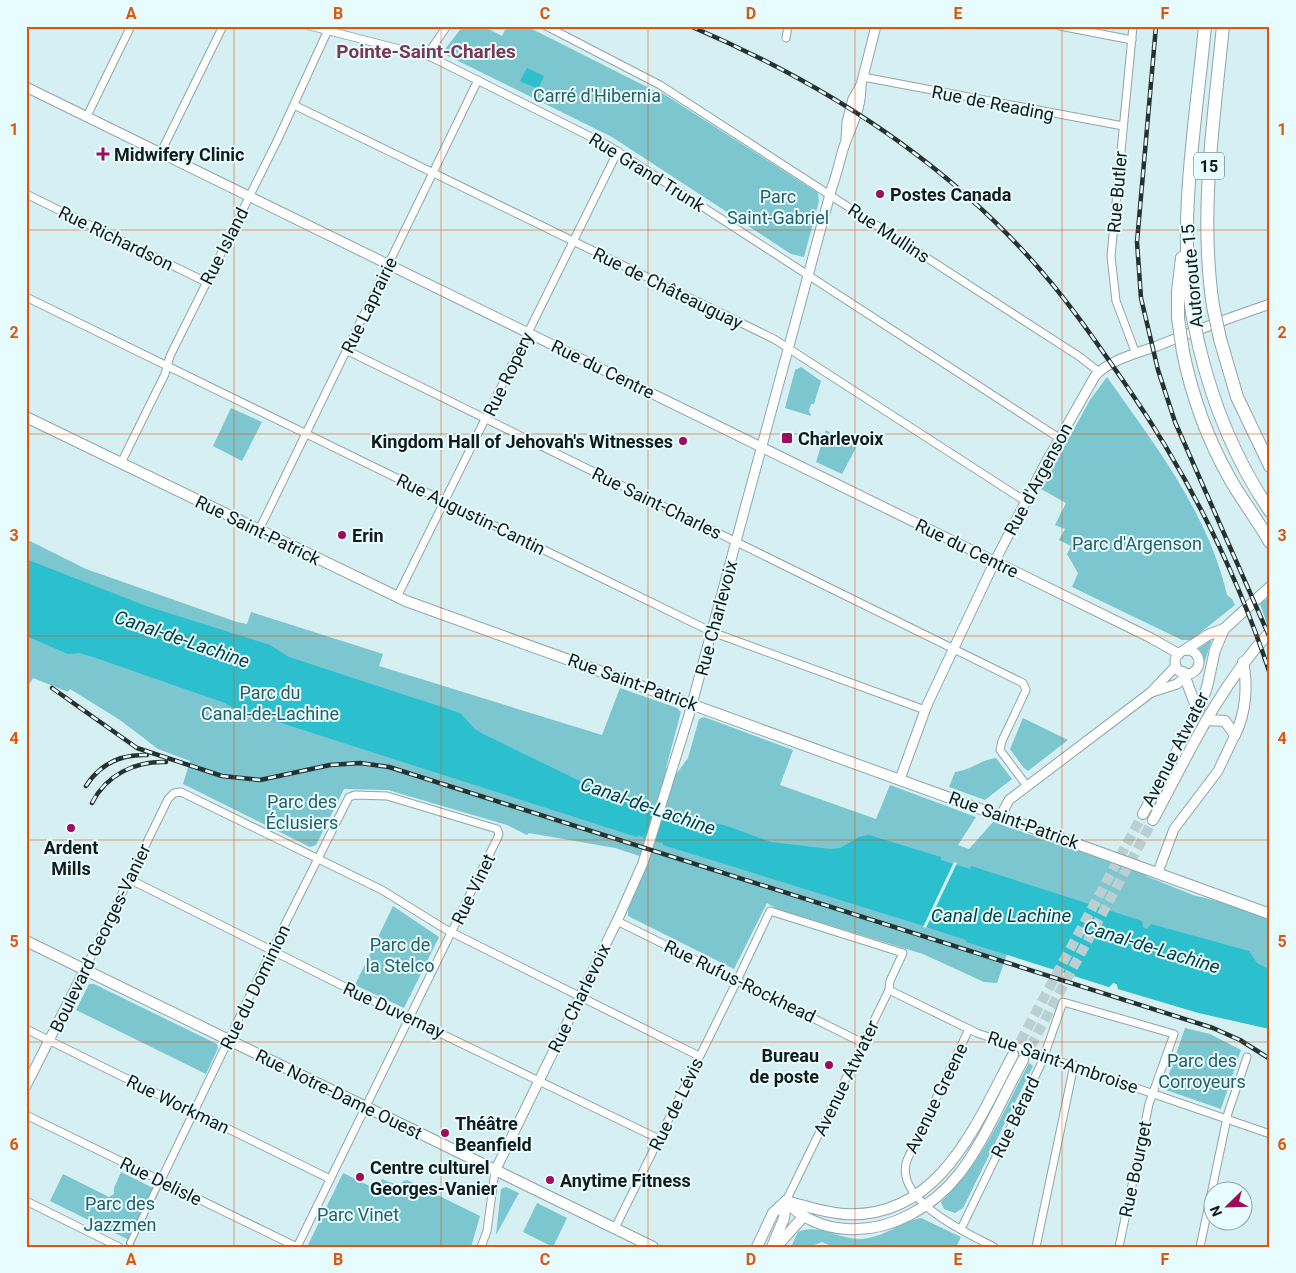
<svg xmlns="http://www.w3.org/2000/svg" width="1296" height="1273" font-family="Roboto,sans-serif">
<style>
.green{fill:#7bc6cf}
.water{fill:#2cbfce}
.pier{fill:#d6eff2}
.lines{fill:none;stroke-linecap:round;stroke-linejoin:round}
.secondary-tunnel{stroke:#b9cfd2;stroke-width:10;stroke-dasharray:10 5;stroke-linecap:butt}
.pedestrian-casing{stroke:#8ea6a9;stroke-width:8}
.minor-casing{stroke:#8ea6a9;stroke-width:9}
.tertiary-casing{stroke:#8ea6a9;stroke-width:11}
.secondary-casing{stroke:#8ea6a9;stroke-width:12}
.motorway-casing{stroke:#8ea6a9;stroke-width:14}
.pedestrian{stroke:#fff;stroke-width:5.5}
.minor{stroke:#fff;stroke-width:7}
.tertiary{stroke:#fff;stroke-width:9}
.secondary{stroke:#fff;stroke-width:10}
.motorway{stroke:#fff;stroke-width:12}
.rail-casing{stroke:#263132;stroke-width:4.5}
.rail{stroke:#e7fcfe;stroke-width:2.5;stroke-dasharray:8;stroke-linecap:butt}
.motorway-bridge-casing{stroke:#8ea6a9;stroke-width:14;stroke-linecap:butt}
.motorway-bridge{stroke:#fff;stroke-width:12}
.grid{fill:none;stroke:#dd560d;stroke-width:1;stroke-opacity:0.55}
.poi-dot{fill:#9c0e5c;stroke:#e7fcfe;stroke-width:2}
.labels{text-anchor:middle;dominant-baseline:central;stroke-width:4;stroke-linejoin:round;paint-order:stroke}
.shield{fill:#e7fcfe;stroke:#525e60;stroke-width:1}
.shield-label{font-size:16px;font-weight:bold;fill:#121b1c}
.park-label{font-size:18px;fill:#265e64;stroke:#e7fcfe}
.street-label{font-size:18px;fill:#121b1c;stroke:#e7fcfe}
.poi-label{font-size:18px;font-weight:bold;fill:#121b1c;stroke:#e7fcfe;text-anchor:start}
.neighbourhood-label{font-size:19px;font-weight:bold;fill:#7b3754;stroke:#e7fcfe}
.water-label{font-size:19px;font-style:italic;fill:#004147;stroke:#e7fcfe}
.neatline{fill:none;stroke:#dd560d;stroke-width:2}
.grid-label{font-size:16px;text-anchor:middle;font-weight:bold;fill:#dd560d}
</style>
<rect width="100%" height="100%" fill="#d6eff2"/>
<g class="green">
<path d="M 463,26 L 483,26 L 502,36 L 507,26 L 526,26 L 657,92 L 659,91 L 818,193 L 819,201 L 804,257 L 791,254 L 612,137 L 442,53 Z"/>
<path d="M 801,367 L 821,381 L 814,404 L 811,404 L 809,410 L 811,416 L 785,408 L 795,370 Z"/>
<path d="M 1107,377 C 1155,445 1208,513 1227,595 L 1232,599 L 1235,605 L 1191,640 L 1182,640 L 1072,587 L 1078,573 L 1067,554 L 1071,546 L 1059,540 L 1065,529 L 1055,525 L 1066,503 L 1041,489 L 1090,400 Z"/>
<path d="M 231,408 L 262,422 L 242,461 L 213,446 Z"/>
<path d="M 826,430 L 832,434 L 831,440 L 848,446 L 853,437 L 860,440 L 842,474 L 816,462 Z"/>
<path d="M 26,539 L 86,569 L 237,622 L 247,624 L 251,612 L 383,654 L 379,666 L 602,735 L 620,688 L 677,708 L 681,712 L 666,768 L 677,773 L 688,758 L 699,719 L 704,717 L 793,750 L 780,785 L 876,819 L 890,785 L 976,817 L 958,845 L 969,849 L 993,822 L 1146,874 L 1146,876 L 1193,895 L 1236,906 L 1270,920 L 1270,1029 L 1199,1013 L 1118,989 L 1117,984 L 1113,983 L 1109,987 L 1007,954 L 997,983 L 984,982 L 923,954 L 777,909 L 767,903 L 734,969 L 628,916 L 628,909 L 649,859 L 615,848 L 529,833 L 527,835 L 507,825 L 388,790 L 344,789 L 316,845 L 310,847 L 183,784 L 190,761 L 158,749 L 120,720 L 70,689 L 68,692 L 33,678 L 26,690 Z"/>
<path d="M 1270,596 L 1270,620 L 1267,624 L 1260,604 Z"/>
<path d="M 1212,639 L 1202,670 L 1189,680 C 1197,670 1212,666 1198,649 Z"/>
<path d="M 1023,718 L 1068,740 L 1028,771 L 1024,768 L 1010,749 Z"/>
<path d="M 996,758 L 1012,779 L 985,800 L 949,787 L 955,772 C 971,770 980,760 996,758 Z"/>
<path d="M 393,906 L 439,937 L 404,1008 L 355,985 Z"/>
<path d="M 89,984 L 94,984 L 217,1044 L 218,1048 L 206,1074 L 76,1010 Z"/>
<path d="M 1185,1028 L 1210,1034 L 1241,1050 L 1221,1109 L 1166,1090 L 1168,1077 Z"/>
<path d="M 1029,1063 L 1033,1066 L 963,1208 L 955,1213 L 944,1209 L 941,1202 C 982,1164 1003,1112 1029,1063 Z"/>
<path d="M 121,1172 L 155,1189 L 129,1240 L 50,1201 L 63,1174 L 109,1197 L 114,1194 L 114,1188 Z"/>
<path d="M 343,1173 L 376,1189 L 382,1179 L 400,1186 L 403,1181 L 407,1180 L 480,1216 L 471,1247 L 307,1247 Z"/>
<path d="M 506,1187 L 519,1193 L 496,1235 L 501,1189 Z"/>
<path d="M 537,1203 L 567,1218 L 553,1247 L 523,1232 Z"/>
<path d="M 921,1218 L 961,1237 L 956,1247 L 833,1247 L 822,1242 L 809,1247 L 791,1247 L 798,1232 C 817,1223 839,1239 859,1239 C 886,1238 898,1222 921,1218 Z"/>
</g>
<g class="water">
<path d="M 527,68 L 544,76 L 538,89 L 520,81 Z"/>
<path d="M 26,559 L 146,606 L 270,645 L 289,657 L 460,713 L 475,729 L 483,734 L 588,785 L 594,785 L 621,797 L 676,816 L 724,825 L 771,842 L 830,849 L 840,848 L 859,837 L 869,835 L 941,857 L 941,860 L 970,869 L 971,866 L 1142,921 L 1143,927 L 1147,929 L 1151,924 L 1249,951 L 1257,963 L 1270,970 L 1270,1029 L 1199,1013 L 1118,989 L 1117,984 L 1113,983 L 1109,987 L 966,942 L 966,940 L 911,922 L 663,845 L 663,843 L 650,841 L 638,835 L 637,837 L 231,707 L 225,703 L 93,657 L 79,653 L 68,654 L 26,636 Z"/>
</g>
<path class="pier" d="M 954,862 L 957,863 L 926,928 L 923,927 Z"/>
<g class="lines">
<g class="secondary-tunnel">
<path d="M 1013,1055 L 1143,814"/>
<path d="M 1023,1060 L 1153,820"/>
</g>
<g class="pedestrian-casing">
<path id="pedestrian" d="M 130,1243 L 157,1187"/>
</g>
<g class="minor-casing">
<g id="minor">
<path d="M 310,26 L 431,57 L 609,146 L 1059,438"/>
<path d="M 546,26 L 660,85 L 1080,357 L 1099,372"/>
<path d="M 1060,26 L 1132,40"/>
<path d="M 1133,26 L 1111,256 L 1116,301 L 1136,354"/>
<path d="M 786,38 L 788,26"/>
<path d="M 427,55 L 447,26"/>
<path d="M 863,77 L 1123,126"/>
<path d="M 294,105 L 774,339 L 1025,501"/>
<path d="M 87,116 L 131,26"/>
<path d="M 161,152 L 223,26"/>
<path d="M 26,194 L 206,282"/>
<path d="M 26,297 L 712,632 L 925,710"/>
<path d="M 346,350 L 1023,683 L 1026,690 L 1002,741 L 1000,750 L 1027,786"/>
<path d="M 121,463 L 165,374 L 170,356 L 278,139 L 328,30"/>
<path d="M 259,530 L 478,80"/>
<path d="M 397,597 L 618,151"/>
<path d="M 129,879 L 361,995 L 659,1139"/>
<path d="M 617,921 L 863,1043"/>
<path d="M 85,969 L 168,799 L 174,793 L 181,792 L 382,890 L 445,929 L 699,1056"/>
<path d="M 889,990 L 977,1033 L 1270,1134"/>
<path d="M 26,1029 L 330,1179"/>
<path d="M 969,1029 L 907,1160 C 893,1200 967,1233 994,1247"/>
<path d="M 26,1115 L 297,1247 L 497,839 L 499,834 L 497,829 L 387,796 L 355,795 L 349,797 L 269,956 L 161,1180"/>
<path d="M 26,1201 L 119,1247"/>
<path d="M 615,1228 L 733,989 L 770,911 L 903,953 L 890,981 L 889,990 L 786,1201"/>
<path d="M 961,1229 L 1042,1062 L 1063,1002 L 1174,1034 L 1149,1104 L 1119,1247"/>
<path d="M 481,1247 L 487,1231 L 495,1171"/>
<path d="M 1036,1247 L 1074,1065"/>
<path d="M 1200,1247 L 1228,1113 L 1247,1057"/>
</g>
</g>
<g class="tertiary-casing">
<g id="tertiary">
<path d="M 26,87 L 1151,638 L 1179,654"/>
<path d="M 846,138 L 847,122 L 853,99 L 861,85 L 876,26"/>
<circle cx="1187" cy="662" r="12"/>
<path d="M 1152,692 L 1177,684 L 1189,674"/>
<path d="M 900,779 L 927,705 L 995,561 L 1044,466 L 1095,376 C 1109,360 1137,353 1157,346 C 1194,331 1232,317 1270,304"/>
<path d="M 1001,815 L 1009,800 L 1150,693 L 1176,666"/>
<path d="M 1158,872 L 1174,829 L 1218,771 L 1235,735"/>
<path d="M 26,1086 L 85,969"/>
<path d="M 495,1171 L 618,919 L 643,863 L 689,715 L 832,187 C 838,172 840,156 846,141 C 854,120 861,108 861,85"/>
</g>
</g>
<g class="secondary-casing">
<g id="secondary">
<path d="M 26,417 L 406,601 L 1270,914"/>
<path d="M 1185,650 L 1208,635 L 1224,629"/>
<path d="M 1183,672 L 1198,712"/>
<path d="M 1207,720 L 1225,721 L 1235,735 C 1246,713 1248,685 1243,662"/>
<path d="M 1143,814 L 1198,712 L 1207,687 L 1215,650 L 1224,629 L 1270,587"/>
<path d="M 1153,820 C 1188,755 1219,686 1270,632"/>
<path d="M 26,941 L 653,1247"/>
<path d="M 786,1201 C 800,1218 824,1228 847,1229 C 890,1232 933,1207 959,1174 C 983,1144 1004,1094 1023,1060"/>
<path d="M 786,1201 C 806,1206 825,1213 845,1214 C 940,1219 976,1124 1013,1055"/>
<path d="M 757,1247 L 773,1213 L 786,1201"/>
<path d="M 772,1247 L 784,1218 L 786,1201"/>
<path d="M 776,1247 L 803,1217"/>
</g>
</g>
<g class="motorway-casing">
<g id="motorway">
<path d="M 1213,306 C 1199,213 1214,119 1223,26"/>
<path d="M 1192,313 C 1178,218 1196,121 1205,26"/>
<path d="M 1178,318 L 1178,292 L 1182,258"/>
<path d="M 1220,339 L 1237,397 L 1270,466"/>
<path d="M 1199,346 C 1213,405 1236,461 1270,511"/>
<path d="M 1183,352 C 1192,396 1207,438 1229,477 C 1241,499 1257,519 1270,542"/>
</g>
</g>
<use href="#pedestrian" class="pedestrian"/>
<use href="#minor" class="minor"/>
<use href="#tertiary" class="tertiary"/>
<use href="#secondary" class="secondary"/>
<use href="#motorway" class="motorway"/>
<g class="rail-casing">
<g id="rail">
<path d="M 690,26 C 815,79 935,154 1027,255 C 1064,295 1095,340 1126,385 C 1188,475 1236,570 1270,674"/>
<path d="M 1156,26 L 1137,242 L 1141,298 L 1158,370 L 1175,422 L 1270,638"/>
<path d="M 52,688 L 137,748 L 222,776 L 260,780 L 330,765 L 360,763 L 389,767 L 1213,1028 L 1240,1040 L 1270,1059"/>
<path d="M 86,786 C 100,764 121,754 147,755"/>
<path d="M 92,803 C 106,775 135,761 166,762"/>
</g>
</g>
<use href="#rail" class="rail"/>
<g class="motorway-bridge-casing">
<g id="motorway-bridge">
<path d="M 1213,306 L 1220,339"/>
<path d="M 1192,313 L 1199,346"/>
<path d="M 1178,318 L 1183,352"/>
</g>
</g>
<use href="#motorway-bridge" class="motorway-bridge"/>
</g>
<path class="grid" d="M 234,26 L 234,1247M 441,26 L 441,1247M 648,26 L 648,1247M 855,26 L 855,1247M 1062,26 L 1062,1247M 26,230 L 1270,230M 26,434 L 1270,434M 26,636 L 1270,636M 26,840 L 1270,840M 26,1042 L 1270,1042"/>
<g class="poi-dot">
<path d="M100.5 146.5h5v5h5v5h-5v5h-5v-5h-5v-5h5z"/>
<circle cx="880" cy="194" r="5"/>
<rect x="781" y="432" width="12" height="12" rx="2.5"/>
<circle cx="683" cy="441" r="5"/>
<circle cx="342" cy="535" r="5"/>
<circle cx="71" cy="828" r="5"/>
<circle cx="829" cy="1065" r="5"/>
<circle cx="445" cy="1133" r="5"/>
<circle cx="360" cy="1177" r="5"/>
<circle cx="550" cy="1180" r="5"/>
</g>
<g class="labels">
<rect class="shield" x="1194" y="152.5" width="30" height="27" rx="4"/>
<g class="shield-label">
<text x="1209" y="166">15</text>
</g>
<g class="park-label">
<text x="597" y="95">Carré d'Hibernia</text>
<text x="778" y="196">Parc<tspan x="778" dy="21">Saint-Gabriel</tspan></text>
<text x="1137" y="543">Parc d'Argenson</text>
<text x="270" y="692">Parc du<tspan x="270" dy="21">Canal-de-Lachine</tspan></text>
<text x="302" y="801">Parc des<tspan x="302" dy="21">Éclusiers</tspan></text>
<text x="400" y="944">Parc de<tspan x="400" dy="21">la Stelco</tspan></text>
<text x="1202" y="1060">Parc des<tspan x="1202" dy="21">Corroyeurs</tspan></text>
<text x="120" y="1203">Parc des<tspan x="120" dy="21">Jazzmen</tspan></text>
<text x="358" y="1214">Parc Vinet</text>
</g>
<g class="street-label">
<text transform="translate(993 103) rotate(11)">Rue de Reading</text>
<text transform="translate(647 172) rotate(32)">Rue Grand Trunk</text>
<text transform="translate(1117 192) rotate(-85)">Rue Butler</text>
<text transform="translate(889 233) rotate(33)">Rue Mullins</text>
<text transform="translate(116 238) rotate(26)">Rue Richardson</text>
<text transform="translate(224 246) rotate(-63)">Rue Island</text>
<text transform="translate(1192 276) rotate(-95)">Autoroute 15</text>
<text transform="translate(668 288) rotate(26)">Rue de Châteauguay</text>
<text transform="translate(369 305) rotate(-64)">Rue Laprairie</text>
<text transform="translate(603 369) rotate(26)">Rue du Centre</text>
<text transform="translate(508 374) rotate(-64)">Rue Ropery</text>
<text transform="translate(1038 479) rotate(-62)">Rue d'Argenson</text>
<text transform="translate(657 503) rotate(26)">Rue Saint-Charles</text>
<text transform="translate(471 514) rotate(26)">Rue Augustin-Cantin</text>
<text transform="translate(258 530) rotate(26)">Rue Saint-Patrick</text>
<text transform="translate(967 548) rotate(26)">Rue du Centre</text>
<text transform="translate(716 618) rotate(-75)">Rue Charlevoix</text>
<text transform="translate(633 682) rotate(20)">Rue Saint-Patrick</text>
<text transform="translate(1175 749) rotate(-63)">Avenue Atwater</text>
<text transform="translate(1014 820) rotate(20)">Rue Saint-Patrick</text>
<text transform="translate(473 889) rotate(-64)">Rue Vinet</text>
<text transform="translate(100 938) rotate(-64)">Boulevard Georges-Vanier</text>
<text transform="translate(740 981) rotate(26)">Rue Rufus-Rockhead</text>
<text transform="translate(255 987) rotate(-64)">Rue du Dominion</text>
<text transform="translate(579 998) rotate(-64)">Rue Charlevoix</text>
<text transform="translate(394 1010) rotate(25)">Rue Duvernay</text>
<text transform="translate(1063 1062) rotate(19)">Rue Saint-Ambroise</text>
<text transform="translate(846 1078) rotate(-64)">Avenue Atwater</text>
<text transform="translate(339 1094) rotate(26)">Rue Notre-Dame Ouest</text>
<text transform="translate(936 1098) rotate(-64)">Avenue Greene</text>
<text transform="translate(178 1104) rotate(26)">Rue Workman</text>
<text transform="translate(676 1104) rotate(-64)">Rue de Lévis</text>
<text transform="translate(1015 1117) rotate(-64)">Rue Bérard</text>
<text transform="translate(1135 1169) rotate(-78)">Rue Bourget</text>
<text transform="translate(161 1181) rotate(26)">Rue Delisle</text>
</g>
<g class="poi-label">
<text x="114" y="154">Midwifery Clinic</text>
<text x="890" y="194">Postes Canada</text>
<text x="798" y="438">Charlevoix</text>
<text x="673" y="441" text-anchor="end">Kingdom Hall of Jehovah's Witnesses</text>
<text x="352" y="535">Erin</text>
<text x="71" y="847" text-anchor="middle">Ardent<tspan x="71" dy="21">Mills</tspan></text>
<text x="819" y="1055" text-anchor="end">Bureau<tspan x="819" dy="21">de poste</tspan></text>
<text x="455" y="1123">Théâtre<tspan x="455" dy="21">Beanfield</tspan></text>
<text x="370" y="1167">Centre culturel<tspan x="370" dy="21">Georges-Vanier</tspan></text>
<text x="560" y="1180">Anytime Fitness</text>
</g>
<g class="neighbourhood-label">
<text x="426" y="51">Pointe-Saint-Charles</text>
</g>
<g class="water-label">
<text transform="translate(182 639) rotate(19)">Canal-de-Lachine</text>
<text transform="translate(648 806) rotate(19)">Canal-de-Lachine</text>
<text x="1001" y="915">Canal de Lachine</text>
<text transform="translate(1152 947) rotate(17)">Canal-de-Lachine</text>
</g>
</g>
<rect width="1296" height="1273" fill="none" stroke="#e7fcfe" stroke-width="55"/>
<g transform="translate(1228 1206) rotate(247)"><circle r="24" fill="#e7fcfe" stroke="#92a2a4"/>
<path d="M0-4L9 19L0 12L-9 19Z" fill="#9c0e5c"/>
<text y="-8" font-size="14" font-weight="bold" text-anchor="middle" fill="#121b1c">N</text>
</g>
<rect x="28" y="28" width="1240" height="1218" class="neatline"/>
<g class="grid-label">
<text x="131" y="19">A</text>
<text x="338" y="19">B</text>
<text x="545" y="19">C</text>
<text x="751" y="19">D</text>
<text x="958" y="19">E</text>
<text x="1165" y="19">F</text>
<text x="14" y="135">1</text>
<text x="1282" y="135">1</text>
<text x="14" y="338">2</text>
<text x="1282" y="338">2</text>
<text x="14" y="541">3</text>
<text x="1282" y="541">3</text>
<text x="14" y="744">4</text>
<text x="1282" y="744">4</text>
<text x="14" y="947">5</text>
<text x="1282" y="947">5</text>
<text x="14" y="1150">6</text>
<text x="1282" y="1150">6</text>
<text x="131" y="1265">A</text>
<text x="338" y="1265">B</text>
<text x="545" y="1265">C</text>
<text x="751" y="1265">D</text>
<text x="958" y="1265">E</text>
<text x="1165" y="1265">F</text>
</g>
</svg>
